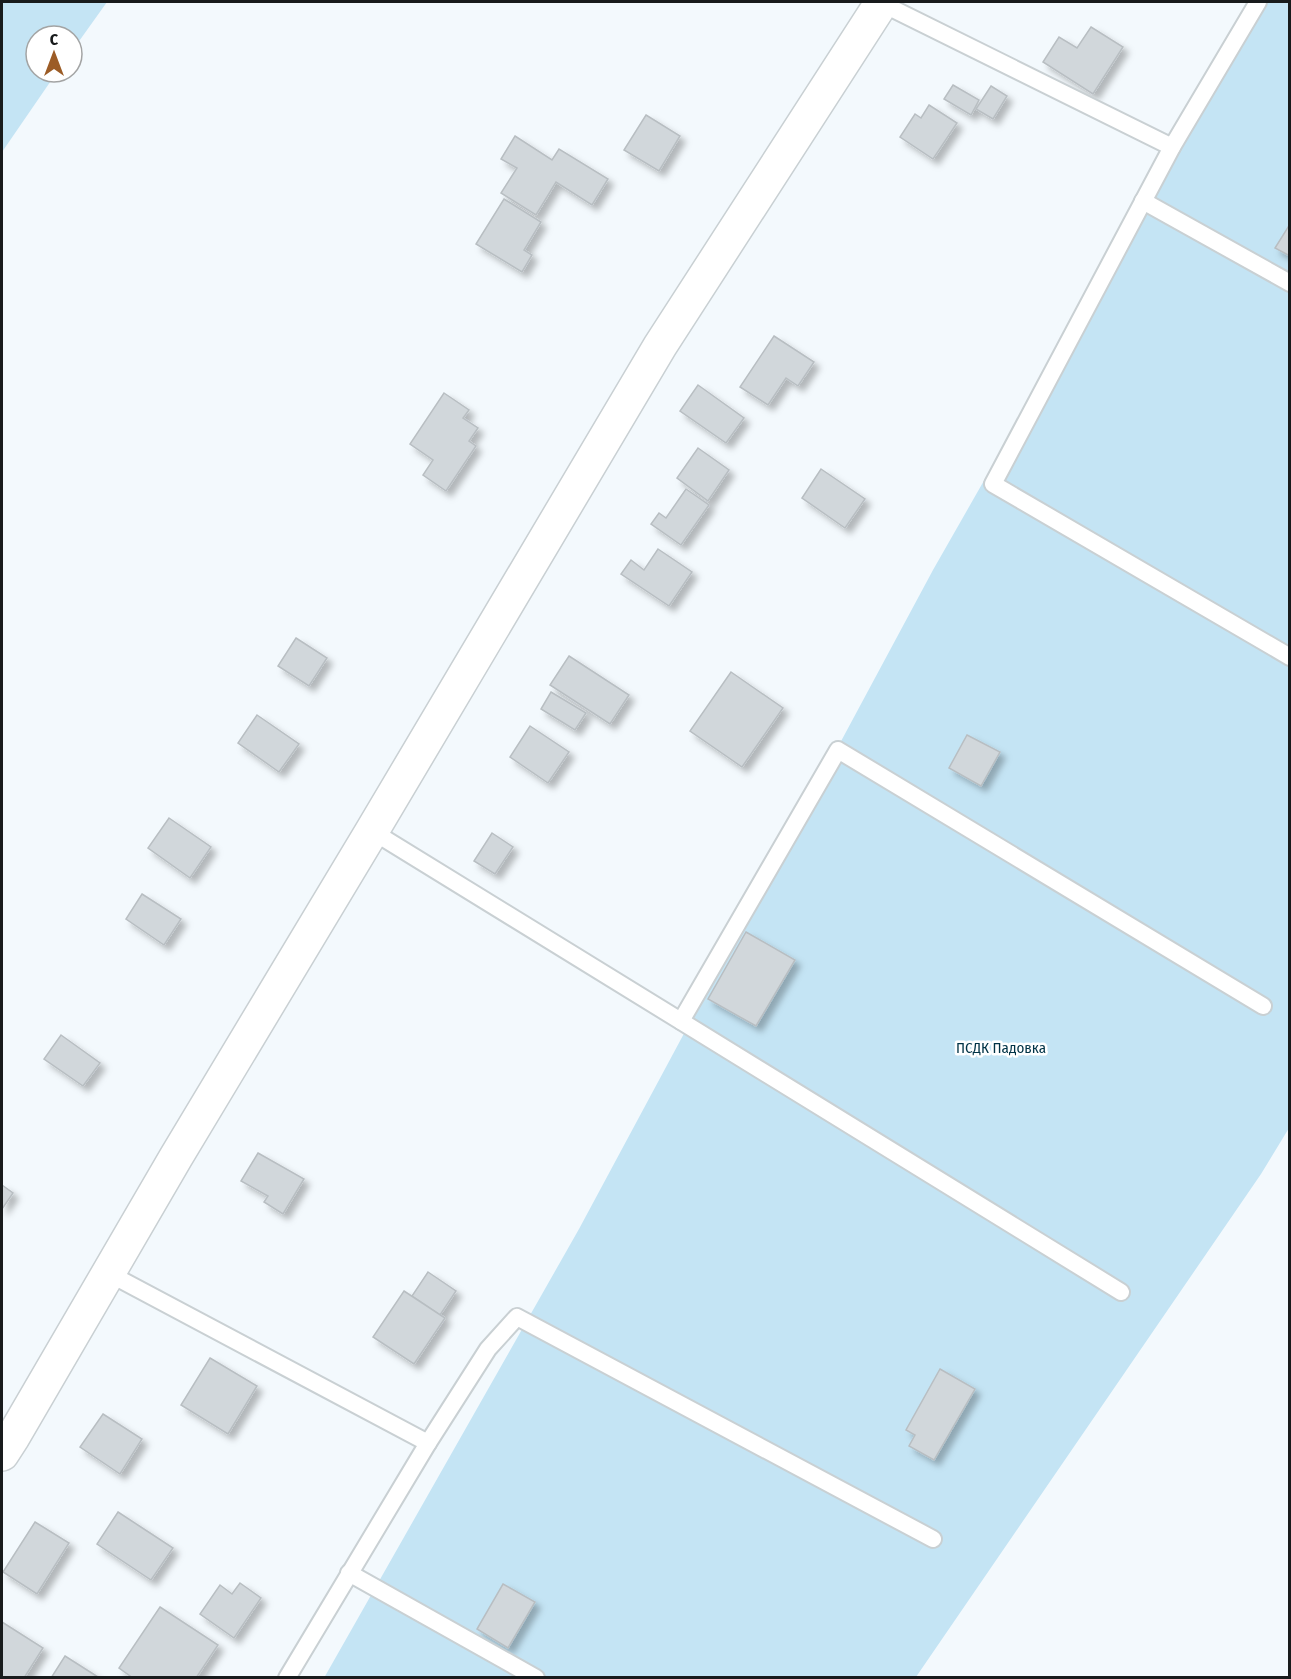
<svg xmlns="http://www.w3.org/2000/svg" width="1291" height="1679" font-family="'Fira Sans Condensed',sans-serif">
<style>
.green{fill:#c4e4f4}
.building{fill:#d1d7db;stroke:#b8bec2;stroke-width:1.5;filter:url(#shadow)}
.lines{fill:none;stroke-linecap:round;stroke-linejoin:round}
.service-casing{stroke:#c9d0d3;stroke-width:20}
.minor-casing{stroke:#c9d0d3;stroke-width:36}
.service{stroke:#fff;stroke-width:16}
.minor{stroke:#fff;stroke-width:33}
.labels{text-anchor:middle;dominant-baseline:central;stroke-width:5;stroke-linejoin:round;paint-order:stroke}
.park-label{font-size:15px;fill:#003346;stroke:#fff}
</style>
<defs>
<filter id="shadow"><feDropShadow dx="5.5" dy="5.5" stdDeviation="3" flood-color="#0004"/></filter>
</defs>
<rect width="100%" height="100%" fill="#f3f9fd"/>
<g class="green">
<path d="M 2,2 L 107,2 L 72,51 L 72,36 L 36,36 L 36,72 L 57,72 L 2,152 Z"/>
<path d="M 1257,2 L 1289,2 L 1289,1128 L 1261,1174 L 916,1677 L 324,1678 L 579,1229 L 933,570 Z"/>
</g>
<g class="building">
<path d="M 1091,27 L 1123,47 L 1093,94 L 1043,62 L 1059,37 L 1077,48 Z"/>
<path d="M 953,85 L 979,100 L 971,115 L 944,99 Z"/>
<path d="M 991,86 L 1007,96 L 993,119 L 976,109 Z"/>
<path d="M 929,105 L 957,123 L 933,159 L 900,137 L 915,114 L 921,118 Z"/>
<path d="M 646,115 L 680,136 L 659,171 L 624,150 Z"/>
<path d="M 515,136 L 552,160 L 559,149 L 608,179 L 592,205 L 556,182 L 536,215 L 501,193 L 517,168 L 501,159 Z"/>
<path d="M 504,199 L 541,222 L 524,250 L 532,255 L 522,272 L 476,244 Z"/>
<path d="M 1290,224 L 1290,256 L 1275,248 Z"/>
<path d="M 774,336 L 814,362 L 798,386 L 786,378 L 768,405 L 740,387 Z"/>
<path d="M 698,385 L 744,418 L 726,443 L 680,411 Z"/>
<path d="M 444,393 L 469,410 L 463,418 L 478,428 L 469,441 L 476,446 L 446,491 L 423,475 L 433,460 L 410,444 Z"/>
<path d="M 698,448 L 729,470 L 708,501 L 677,478 Z"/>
<path d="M 821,469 L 865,499 L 845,528 L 802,498 Z"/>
<path d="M 686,489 L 709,505 L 681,545 L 651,524 L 659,513 L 666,518 Z"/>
<path d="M 658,549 L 692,572 L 669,606 L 621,574 L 631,560 L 644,570 Z"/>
<path d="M 296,638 L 327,658 L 309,686 L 278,666 Z"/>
<path d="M 569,656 L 629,695 L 610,724 L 550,685 Z"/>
<path d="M 731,672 L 783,708 L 742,767 L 690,731 Z"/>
<path d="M 551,692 L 586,713 L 575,730 L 541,709 Z"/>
<path d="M 257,715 L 299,744 L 279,772 L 238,743 Z"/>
<path d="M 530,726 L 569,752 L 548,783 L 510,757 Z"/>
<path d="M 967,735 L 1000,752 L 981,786 L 949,768 Z"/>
<path d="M 169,818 L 211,847 L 190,878 L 148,848 Z"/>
<path d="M 492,833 L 513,847 L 495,874 L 474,861 Z"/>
<path d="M 142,894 L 181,919 L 164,945 L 126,919 Z"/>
<path d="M 746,932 L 795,960 L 756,1026 L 708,999 Z"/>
<path d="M 61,1035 L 100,1063 L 83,1086 L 44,1059 Z"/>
<path d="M 258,1153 L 304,1179 L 283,1214 L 264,1202 L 268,1196 L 241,1181 Z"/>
<path d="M 2,1185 L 13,1193 L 2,1209 Z"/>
<path d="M 428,1272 L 456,1291 L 440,1315 L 412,1296 Z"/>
<path d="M 404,1291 L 445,1318 L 414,1364 L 373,1337 Z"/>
<path d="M 210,1358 L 257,1386 L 228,1434 L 181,1405 Z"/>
<path d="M 940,1369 L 975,1389 L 934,1460 L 909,1446 L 915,1435 L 906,1430 Z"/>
<path d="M 103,1414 L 142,1439 L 120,1474 L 80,1447 Z"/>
<path d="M 118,1512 L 173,1548 L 151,1580 L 97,1544 Z"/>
<path d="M 35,1522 L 69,1543 L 37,1594 L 3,1572 Z"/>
<path d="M 240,1583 L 261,1598 L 234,1638 L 200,1614 L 220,1585 L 232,1594 Z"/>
<path d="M 503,1584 L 535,1602 L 508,1648 L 477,1629 Z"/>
<path d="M 160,1607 L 218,1645 L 196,1678 L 133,1678 L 119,1668 Z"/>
<path d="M 2,1622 L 43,1648 L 24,1678 L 2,1678 Z"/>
<path d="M 65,1656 L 98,1677 L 97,1678 L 51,1678 Z"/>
</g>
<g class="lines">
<g class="service-casing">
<g id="service">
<path d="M 881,3 L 1172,147 L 1258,2"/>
<path d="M 1172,147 L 993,484 L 1290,657"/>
<path d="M 1143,201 L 1290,283"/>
<path d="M 372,831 L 1121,1292"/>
<path d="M 681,1021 L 838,750 L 1263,1006"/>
<path d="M 108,1273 L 428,1443 L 287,1678"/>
<path d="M 428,1443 L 488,1349 L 517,1317 L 933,1539"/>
<path d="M 349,1573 L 536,1678"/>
</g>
</g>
<g class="minor-casing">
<path id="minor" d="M 2,1454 L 13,1437 L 176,1157 L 372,831 L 660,346 L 882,2"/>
</g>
<use href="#service" class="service"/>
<use href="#minor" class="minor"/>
</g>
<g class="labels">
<g class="park-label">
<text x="1001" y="1048">ПСДК Падовка</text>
</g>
</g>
<rect width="1291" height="1679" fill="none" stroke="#181b1c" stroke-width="6"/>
<g transform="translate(54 54)"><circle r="28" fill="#ffffff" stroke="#a3a4a4" stroke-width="1.5"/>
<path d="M0-4.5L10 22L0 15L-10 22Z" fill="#9c5c26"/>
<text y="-9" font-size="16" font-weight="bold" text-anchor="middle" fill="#181b1c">С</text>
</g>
</svg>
